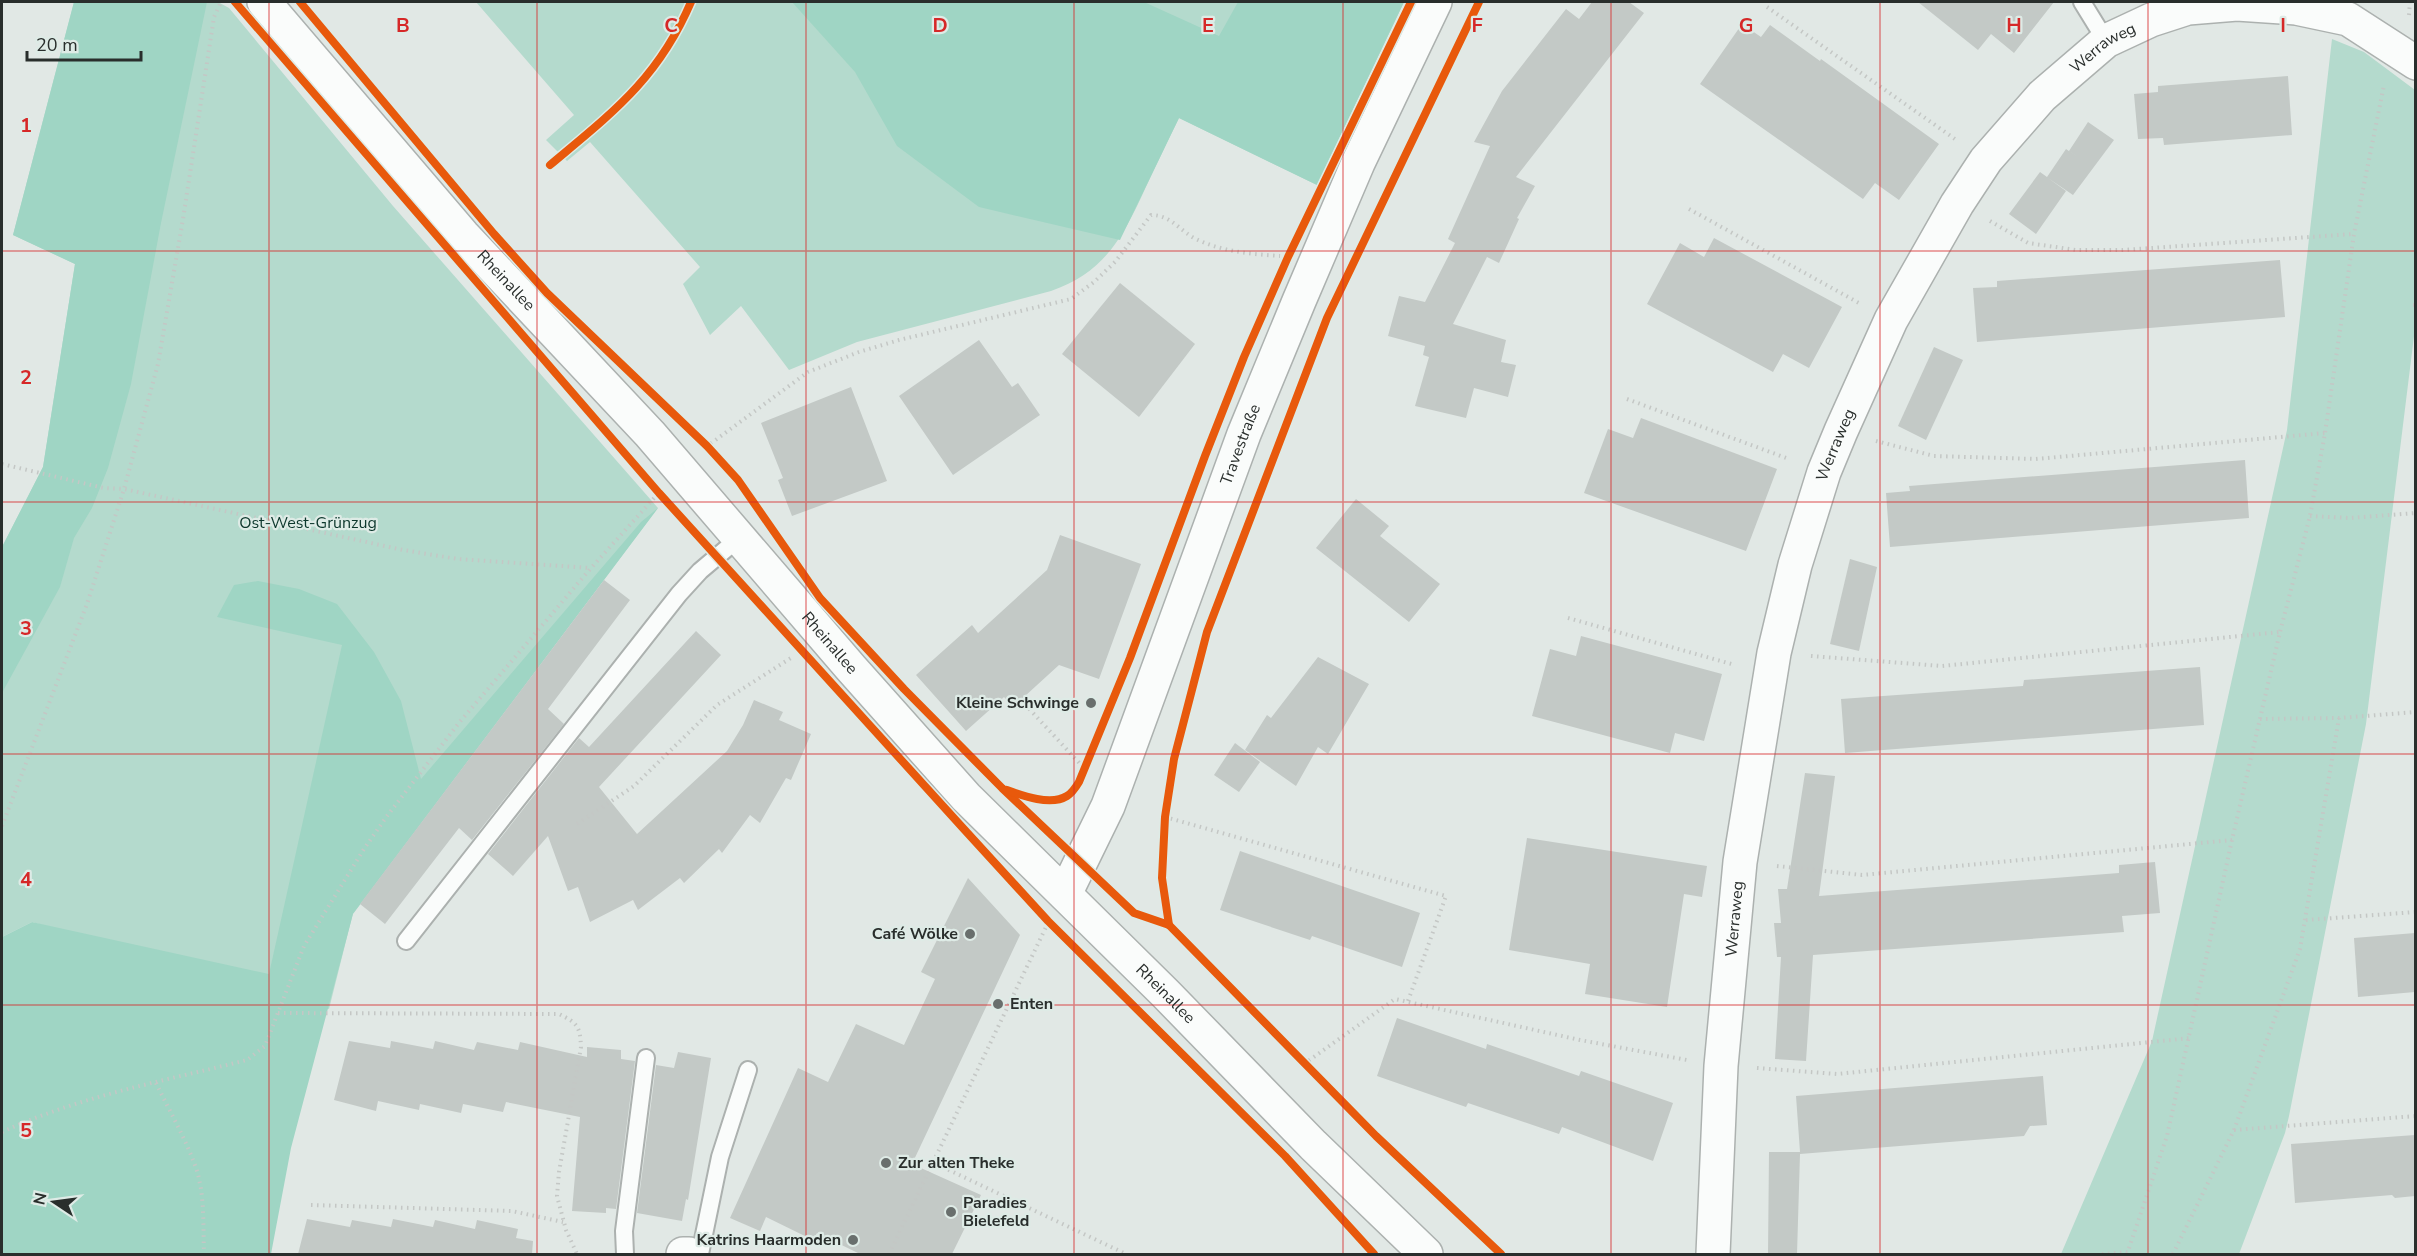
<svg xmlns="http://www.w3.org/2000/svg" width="2417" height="1256" font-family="'Nunito Sans',sans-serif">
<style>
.green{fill:#b4dacd}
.forest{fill:#9fd5c4}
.building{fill:#c3c9c6}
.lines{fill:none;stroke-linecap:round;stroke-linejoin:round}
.lane-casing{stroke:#acb1af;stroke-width:20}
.street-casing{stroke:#acb1af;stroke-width:36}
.path{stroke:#c4c7c5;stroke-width:4;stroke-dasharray:1.5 4.5;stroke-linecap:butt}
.lane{stroke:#fafcfb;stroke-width:16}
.street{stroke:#fafcfb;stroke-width:33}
.cycleway-casing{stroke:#deebe6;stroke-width:11}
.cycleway{stroke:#e8590c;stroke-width:8}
.grid{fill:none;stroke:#d62828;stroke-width:1.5;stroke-opacity:0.55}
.poi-dot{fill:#696f6d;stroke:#deebe6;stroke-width:2}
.labels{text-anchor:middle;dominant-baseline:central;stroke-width:4.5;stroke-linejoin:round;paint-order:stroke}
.street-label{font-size:16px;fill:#292e2c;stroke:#deebe6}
.park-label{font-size:16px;fill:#0c372c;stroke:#deebe6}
.poi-label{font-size:16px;font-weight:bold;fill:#292e2c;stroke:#deebe6;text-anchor:end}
.grid-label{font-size:20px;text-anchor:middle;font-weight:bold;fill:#d62828;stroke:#deebe6;stroke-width:4.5;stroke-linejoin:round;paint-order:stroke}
</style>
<rect width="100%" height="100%" fill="#e1e8e5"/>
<g class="green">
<path d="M 74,2 L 218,2 L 229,8 L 393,206 L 658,508 L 353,913 L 329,1009 L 32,922 L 2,937 L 2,547 L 43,467 L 75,264 L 13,235 Z"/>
<path d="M 476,2 L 1404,2 L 1317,185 L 1179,118 C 1167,142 1156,166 1145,189 C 1123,237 1104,273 1051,291 L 857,342 L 789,370 L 741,306 L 710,335 L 683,284 L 700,267 L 590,142 L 567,161 L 546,140 L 574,115 Z"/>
<path d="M 2332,39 L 2364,52 L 2415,90 L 2415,328 L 2366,724 L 2289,1116 L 2285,1133 L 2239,1254 L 2061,1254 L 2152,1041 L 2287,430 Z"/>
</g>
<g class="forest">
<path d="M 74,2 L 207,2 L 161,223 L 131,384 L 108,468 L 92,508 L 74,538 L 60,587 L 2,693 L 2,547 L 43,467 L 75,264 L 13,235 Z"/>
<path d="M 792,2 L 1144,2 L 1219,36 L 1238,2 L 1404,2 L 1317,185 L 1179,118 L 1120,240 L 979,207 L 897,146 L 855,72 Z"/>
<path d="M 658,508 L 353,914 L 291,1148 L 271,1254 L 2,1254 L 2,937 L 32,922 L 269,974 L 342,645 L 217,617 L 234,585 L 258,581 L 299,589 L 337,604 L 374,652 L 401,701 L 421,779 L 641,522 Z"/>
</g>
<g class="building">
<path d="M 1592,2 L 1629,2 L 1644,13 L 1516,177 L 1535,186 L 1517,218 L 1519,219 L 1499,263 L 1487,257 L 1453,324 L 1506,340 L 1501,362 L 1516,365 L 1508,397 L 1474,388 L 1466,418 L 1415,406 L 1429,357 L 1423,355 L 1425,346 L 1388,336 L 1399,296 L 1425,302 L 1455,243 L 1448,239 L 1490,146 L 1474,142 L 1502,91 L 1566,9 L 1579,19 Z"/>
<path d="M 1918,2 L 2054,2 L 2014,53 L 1991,34 L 1978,50 Z"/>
<path d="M 1742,24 L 1761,37 L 1770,25 L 1820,61 L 1821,59 L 1939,144 L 1899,200 L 1875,183 L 1863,199 L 1700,84 Z"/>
<path d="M 2288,76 L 2292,135 L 2164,145 L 2163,138 L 2138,139 L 2134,94 L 2158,92 L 2158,86 Z"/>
<path d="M 2088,122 L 2114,140 L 2073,195 L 2048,178 L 2066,191 L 2036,234 L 2009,214 L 2040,172 L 2047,177 L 2066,149 L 2085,162 L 2069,151 Z"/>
<path d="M 1714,238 L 1842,307 L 1809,368 L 1783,354 L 1773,372 L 1647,304 L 1680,243 L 1704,257 Z"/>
<path d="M 2280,260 L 2285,317 L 1977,342 L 1973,288 L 1997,287 L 1997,281 Z"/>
<path d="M 1120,283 L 1195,344 L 1139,417 L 1062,354 Z"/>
<path d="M 979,340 L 1012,387 L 1018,383 L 1040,415 L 953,475 L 899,396 Z"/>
<path d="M 1934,347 L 1963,360 L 1926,440 L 1898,426 Z"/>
<path d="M 851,387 L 887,481 L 792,516 L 778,480 L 783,478 L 761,423 Z"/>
<path d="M 1641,418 L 1777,469 L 1746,551 L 1584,493 L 1608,429 L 1633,438 Z"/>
<path d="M 2245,460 L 2249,518 L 1890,547 L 1886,493 L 1910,491 L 1909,486 Z"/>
<path d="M 1356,499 L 1389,526 L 1380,536 L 1440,584 L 1409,622 L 1316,548 Z"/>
<path d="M 1060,535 L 1141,564 L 1099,679 L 1059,665 L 1013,707 L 1004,697 L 966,731 L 916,675 L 972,625 L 978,633 L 1047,570 Z"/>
<path d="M 1850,559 L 1877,567 L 1859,651 L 1830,644 Z"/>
<path d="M 604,580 L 630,600 L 548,709 L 564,724 L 472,840 L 459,828 L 385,924 L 360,904 Z"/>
<path d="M 696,631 L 721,655 L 599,787 L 637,834 L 727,751 L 743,725 L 754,700 L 783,712 L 779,720 L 811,734 L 791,780 L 786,778 L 760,823 L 750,815 L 722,853 L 719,849 L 684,883 L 680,878 L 638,910 L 633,900 L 590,922 L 578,887 L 568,891 L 548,836 L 513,876 L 488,854 L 579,738 L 589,747 Z"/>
<path d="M 1581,636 L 1722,674 L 1704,741 L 1675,733 L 1670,753 L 1532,716 L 1550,649 L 1576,656 Z"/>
<path d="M 1318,657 L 1369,684 L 1328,754 L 1318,747 L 1296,786 L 1245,750 L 1267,715 L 1271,718 Z"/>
<path d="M 2200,667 L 2204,725 L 1845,753 L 1841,699 L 2023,686 L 2024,680 Z"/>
<path d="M 1235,743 L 1260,762 L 1239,792 L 1214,775 Z"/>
<path d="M 1805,773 L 1835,776 L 1819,896 L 2119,873 L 2119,865 L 2155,862 L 2160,913 L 2122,916 L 2124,932 L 1813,955 L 1806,1061 L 1775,1059 L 1781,957 L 1777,957 L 1774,923 L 1781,923 L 1778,889 L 1787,889 Z"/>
<path d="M 1527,838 L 1707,866 L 1702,897 L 1684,894 L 1667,1007 L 1585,994 L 1590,964 L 1509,950 Z"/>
<path d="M 1240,851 L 1420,913 L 1402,967 L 1312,936 L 1310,940 L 1220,910 Z"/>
<path d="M 968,878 L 1020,935 L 912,1164 L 981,1195 L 952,1254 L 860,1254 L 817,1233 L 813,1240 L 766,1217 L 760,1231 L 730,1218 L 798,1068 L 828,1082 L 856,1024 L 904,1045 L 935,979 L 921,972 Z"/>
<path d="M 2415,933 L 2415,992 L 2358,997 L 2354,938 Z"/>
<path d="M 1397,1018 L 1486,1049 L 1487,1044 L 1579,1076 L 1581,1071 L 1673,1103 L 1653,1161 L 1562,1127 L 1559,1134 L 1468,1103 L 1466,1107 L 1377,1076 Z"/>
<path d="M 349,1041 L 390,1048 L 391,1041 L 433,1049 L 435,1041 L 474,1050 L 477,1042 L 518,1050 L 520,1042 L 587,1057 L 587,1047 L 621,1050 L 621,1059 L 635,1061 L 616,1209 L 606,1208 L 606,1213 L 572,1211 L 580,1117 L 506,1102 L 503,1112 L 463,1104 L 461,1113 L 420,1104 L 419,1110 L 378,1101 L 376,1111 L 334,1100 Z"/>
<path d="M 678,1052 L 711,1058 L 688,1200 L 686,1199 L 682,1221 L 637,1213 L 656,1065 L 674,1068 Z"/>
<path d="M 2043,1076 L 2047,1125 L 2030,1126 L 2024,1136 L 1800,1154 L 1797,1254 L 1768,1254 L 1769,1152 L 1800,1152 L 1796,1096 Z"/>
<path d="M 2415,1135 L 2415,1196 L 2395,1198 L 2392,1195 L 2295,1203 L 2291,1144 Z"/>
<path d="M 307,1219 L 350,1227 L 352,1220 L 391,1227 L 393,1219 L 433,1227 L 435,1220 L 475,1229 L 477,1220 L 518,1229 L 516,1238 L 533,1241 L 532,1254 L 298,1254 Z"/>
</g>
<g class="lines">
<g class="lane-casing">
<g id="lane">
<path d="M 2082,2 L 2106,41"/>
<path d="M 406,941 L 679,594 L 700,571 L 739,538"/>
<path d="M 625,1254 L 624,1231 L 646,1058"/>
<path d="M 700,1254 L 720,1157 L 748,1070"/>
</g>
</g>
<g class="street-casing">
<g id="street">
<path id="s1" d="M 264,2 L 463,235 L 650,434 L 851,668 L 966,797 L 1166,994 L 1313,1145 L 1426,1254"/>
<path id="s2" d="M 1065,894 L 1108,806 L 1244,434 L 1299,301 L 1358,163 L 1435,2"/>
<path d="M 683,1254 L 689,1254"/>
<path id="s3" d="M 1713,1254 L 1721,1066 L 1740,862 L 1774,653 L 1795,565 L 1824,472 L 1841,431 L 1891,320 L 1957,204 L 1986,160 L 2042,96 L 2106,41 L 2151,20 L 2188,8 L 2237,4 L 2296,8 L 2348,19 L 2416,63"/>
</g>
</g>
<g class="path">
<path d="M 1767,7 L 1955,139"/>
<path d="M 2409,15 L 2410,2"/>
<path d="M 550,165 C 612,113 658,79 691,2"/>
<path d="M 1689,209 L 1859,303"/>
<path d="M 1990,221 L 2028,243 L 2076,250 L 2123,250 L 2353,234"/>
<path d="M 2413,305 L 2416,305"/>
<path d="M 1627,399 L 1789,459"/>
<path d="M 1876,441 L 1934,456 L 2036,459 L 2325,433"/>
<path d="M 706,447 L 808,372 L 859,352 L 899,340 L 1071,299 L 1094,282 L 1115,262 L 1151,215 C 1171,215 1180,231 1196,239 C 1223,252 1251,254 1280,256"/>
<path d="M 2,464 L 104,488 L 124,489 L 403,550 L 458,559 L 591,568"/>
<path d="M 2310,516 L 2349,518 L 2416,513"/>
<path d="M 1568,618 L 1735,665"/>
<path d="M 1811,656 L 1942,666 L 2280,632"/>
<path d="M 1021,700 L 1083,767"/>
<path d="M 2260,719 L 2339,718 L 2416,712"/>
<path d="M 1165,817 L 1446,896 L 1408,1001"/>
<path d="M 577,824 L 634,786 L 717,705 L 794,656"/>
<path d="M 2,826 L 87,604 L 124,489 L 158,364 L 183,219 L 214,17 L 221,2"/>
<path d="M 1777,866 L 1862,875 L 2232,840"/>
<path d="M 2306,920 L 2416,912"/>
<path d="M 278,1013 L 559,1014 C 578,1023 580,1027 581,1047 L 559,1172 L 557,1196 L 566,1230 L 577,1254"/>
<path d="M 1304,1064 L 1395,999 L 1580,1040 L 1687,1060"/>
<path d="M 1757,1068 L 1837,1074 L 2190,1038"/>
<path d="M 156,1083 C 170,1112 187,1141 197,1171 C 205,1198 203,1228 204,1254"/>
<path d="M 2234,1130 L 2416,1116"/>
<path d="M 2,1132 C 80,1096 164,1081 247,1060 L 265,1046 L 304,946 L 364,849 L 387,816 L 458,724 L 591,568 L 656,496"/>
<path d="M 932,1162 L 1126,1254"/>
<path d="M 311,1205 L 512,1211 L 563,1222"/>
<path d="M 889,1254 L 1047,925"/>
<path d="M 2102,1254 L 2128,1252"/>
<path d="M 2127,1254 L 2167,1136 L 2232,840 L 2280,632 L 2310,516 L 2325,433 L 2354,234 L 2384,85"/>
<path d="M 2173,1254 L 2234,1130 L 2300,949 L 2339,718"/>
</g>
<use href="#lane" class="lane"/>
<use href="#street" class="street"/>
<g class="cycleway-casing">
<g id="cycleway">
<path d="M 235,2 L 659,493 L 962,827 L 1048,921 L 1285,1156 L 1374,1254"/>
<path d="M 300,2 L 494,234 L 547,293 L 707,446 L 738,480 L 820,598 L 904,689 L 1002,788 L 1134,913 L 1169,925 L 1376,1136 L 1501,1254"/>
<path d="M 550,165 C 612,113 658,79 691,2"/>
<path d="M 1007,790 C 1023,796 1051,806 1067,796 C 1072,793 1076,787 1079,782 L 1130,658 L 1205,456 L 1244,357 L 1288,257 L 1411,2"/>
<path d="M 1169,925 L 1162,878 L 1165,817 L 1174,759 L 1207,632 L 1327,318 L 1479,2"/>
</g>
</g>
<use href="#cycleway" class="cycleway"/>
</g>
<path class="grid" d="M 269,2 L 269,1254M 537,2 L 537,1254M 806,2 L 806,1254M 1074,2 L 1074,1254M 1343,2 L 1343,1254M 1611,2 L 1611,1254M 1880,2 L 1880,1254M 2148,2 L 2148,1254M 2,251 L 2416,251M 2,502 L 2416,502M 2,754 L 2416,754M 2,1005 L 2416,1005"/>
<g class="poi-dot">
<circle cx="1091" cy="703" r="6"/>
<circle cx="970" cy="934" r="6"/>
<circle cx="998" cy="1004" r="6"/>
<circle cx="886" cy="1163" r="6"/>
<circle cx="951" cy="1212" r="6"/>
<circle cx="853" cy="1240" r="6"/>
</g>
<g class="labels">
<g class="street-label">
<text stroke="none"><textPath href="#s3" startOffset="1308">Werraweg</textPath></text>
<text stroke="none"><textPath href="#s1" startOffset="369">Rheinallee</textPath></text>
<text stroke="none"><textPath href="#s2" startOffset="483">Travestraße</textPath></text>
<text stroke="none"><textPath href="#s3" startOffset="822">Werraweg</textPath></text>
<text stroke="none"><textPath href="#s1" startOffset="855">Rheinallee</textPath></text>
<text stroke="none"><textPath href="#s3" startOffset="336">Werraweg</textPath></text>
<text stroke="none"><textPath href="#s1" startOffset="1341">Rheinallee</textPath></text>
</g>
<g class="park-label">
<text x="308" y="523">Ost-West-Grünzug</text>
</g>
<g class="poi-label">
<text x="1079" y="703">Kleine Schwinge</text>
<text x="958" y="934">Café Wölke</text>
<text x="1010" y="1004" text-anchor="start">Enten</text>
<text x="898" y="1163" text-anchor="start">Zur alten Theke</text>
<text x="963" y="1203" text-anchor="start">Paradies<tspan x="963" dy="18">Bielefeld</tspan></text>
<text x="841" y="1240">Katrins Haarmoden</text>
</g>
</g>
<g class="grid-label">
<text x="403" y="32">B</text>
<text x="671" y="32">C</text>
<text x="940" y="32">D</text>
<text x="1208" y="32">E</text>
<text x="1477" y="32">F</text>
<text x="1746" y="32">G</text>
<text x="2014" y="32">H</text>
<text x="2283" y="32">I</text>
<text x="26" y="132">1</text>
<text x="26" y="384">2</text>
<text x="26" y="635">3</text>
<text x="26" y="886">4</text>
<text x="26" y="1137">5</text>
</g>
<rect width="2417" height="1256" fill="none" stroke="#292e2c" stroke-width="6"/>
<g transform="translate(54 1202) rotate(283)" stroke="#deebe6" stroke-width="4.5" paint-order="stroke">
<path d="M0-4.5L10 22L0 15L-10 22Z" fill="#292e2c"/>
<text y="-9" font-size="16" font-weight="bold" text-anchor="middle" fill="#292e2c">N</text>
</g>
<path d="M27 51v9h114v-9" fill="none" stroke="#292e2c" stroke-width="3"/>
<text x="36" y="51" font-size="18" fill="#292e2c" stroke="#deebe6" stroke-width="4.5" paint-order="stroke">20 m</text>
</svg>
